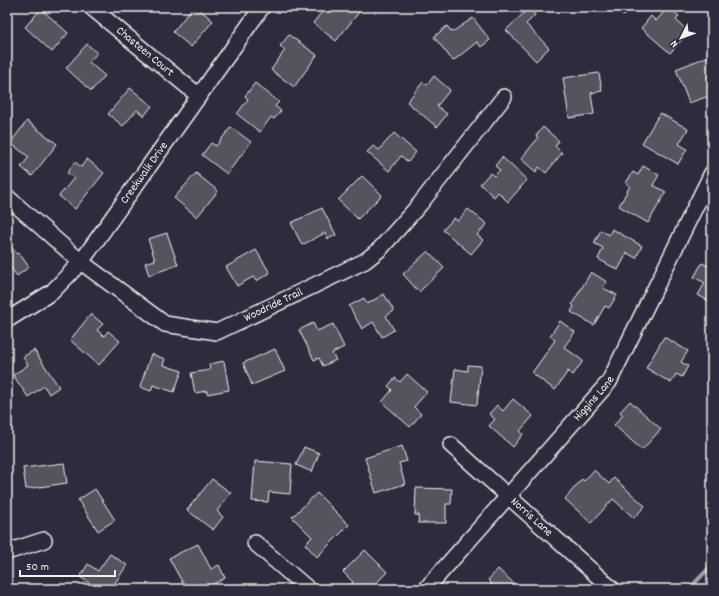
<svg xmlns="http://www.w3.org/2000/svg" width="719" height="596" font-family="Dekko,sans-serif">
<style>
.lines{fill:none;stroke-linecap:round;stroke-linejoin:round}
.stream{stroke:#a19ea0;stroke-width:4}
.building{fill:#56525f;stroke:#f4f1e8}
.minor-casing{stroke:#f4f1e8;stroke-width:18}
.minor{stroke:#2f2a3d;stroke-width:15}
.labels{text-anchor:middle;dominant-baseline:central;stroke-width:3.5;stroke-linejoin:round;paint-order:stroke}
.street-label{font-size:12px;fill:#f4f1e8;stroke:#2f2a3d}
</style>
<rect width="100%" height="100%" fill="#2f2a3d"/>
<filter id="ink" filterUnits="userSpaceOnUse"><feTurbulence type="fractalNoise" baseFrequency=".025" numOctaves="2"/><feDisplacementMap in="SourceGraphic" scale="8" xChannelSelector="R" yChannelSelector="G"/><feConvolveMatrix kernelMatrix="1 2 1 2 8 2 1 2 1" color-interpolation-filters="sRGB"/></filter>
<g filter="url(#ink)">
<g class="lines">
<path class="stream" d="M 689,589 L 712,565"/>
</g>
<g class="building">
<path d="M 7,7 L 12,7 L 7,13 Z"/>
<path d="M 193,7 L 197,7 L 213,21 L 191,47 L 173,32 Z"/>
<path d="M 326,7 L 355,7 L 360,11 L 336,41 L 313,23 Z"/>
<path d="M 613,7 L 632,7 L 624,16 Z"/>
<path d="M 668,7 L 679,16 L 676,20 L 689,32 L 670,53 L 641,28 L 651,16 L 656,21 Z"/>
<path d="M 529,8 L 535,15 L 526,24 L 549,48 L 536,61 L 506,30 Z"/>
<path d="M 41,9 L 68,33 L 52,52 L 25,27 Z"/>
<path d="M 473,18 L 490,40 L 481,47 L 477,42 L 453,61 L 434,37 L 447,26 L 452,32 Z"/>
<path d="M 289,35 L 317,55 L 294,87 L 271,70 L 285,50 L 280,46 Z"/>
<path d="M 87,44 L 97,53 L 89,62 L 105,76 L 91,91 L 66,68 Z"/>
<path d="M 712,55 L 712,72 L 710,73 L 712,79 L 712,95 L 689,103 L 676,69 Z"/>
<path d="M 599,73 L 602,91 L 591,93 L 594,114 L 569,118 L 563,78 Z"/>
<path d="M 434,76 L 450,90 L 437,106 L 447,114 L 437,127 L 407,102 L 423,82 L 427,85 Z"/>
<path d="M 255,83 L 279,102 L 275,106 L 281,111 L 274,119 L 271,117 L 260,132 L 237,114 L 248,99 L 245,96 Z"/>
<path d="M 130,88 L 152,106 L 144,116 L 137,110 L 123,126 L 108,114 Z"/>
<path d="M 660,113 L 688,129 L 679,144 L 687,149 L 678,164 L 642,143 Z"/>
<path d="M 27,121 L 57,144 L 32,176 L 21,167 L 29,157 L 10,143 Z"/>
<path d="M 231,127 L 251,142 L 227,174 L 202,155 L 211,143 L 216,146 Z"/>
<path d="M 543,127 L 559,141 L 555,146 L 562,153 L 546,173 L 539,167 L 536,172 L 521,159 L 538,138 L 536,136 Z"/>
<path d="M 394,133 L 416,152 L 408,162 L 401,156 L 389,171 L 367,152 L 373,146 L 379,150 Z"/>
<path d="M 502,157 L 527,180 L 508,202 L 498,192 L 494,197 L 480,184 L 490,173 L 494,176 L 500,170 L 495,166 Z"/>
<path d="M 87,159 L 104,173 L 75,209 L 59,196 L 74,178 L 67,173 L 75,162 L 81,167 Z"/>
<path d="M 643,166 L 659,175 L 653,185 L 666,192 L 648,223 L 619,206 L 630,186 L 626,183 L 633,172 L 638,175 Z"/>
<path d="M 196,173 L 218,191 L 197,217 L 174,198 Z"/>
<path d="M 362,176 L 382,195 L 358,219 L 338,200 Z"/>
<path d="M 322,208 L 336,235 L 328,239 L 325,233 L 302,245 L 291,223 Z"/>
<path d="M 468,209 L 487,224 L 477,235 L 483,240 L 471,254 L 443,230 L 454,218 L 458,221 Z"/>
<path d="M 612,229 L 642,246 L 636,258 L 627,253 L 618,270 L 598,259 L 603,248 L 594,243 L 601,230 L 609,235 Z"/>
<path d="M 167,233 L 178,265 L 149,275 L 145,263 L 155,260 L 148,239 Z"/>
<path d="M 7,242 L 17,254 L 19,253 L 29,267 L 17,276 L 11,268 L 7,272 Z"/>
<path d="M 256,250 L 270,273 L 256,281 L 253,277 L 237,286 L 226,267 Z"/>
<path d="M 428,251 L 444,268 L 419,292 L 403,274 Z"/>
<path d="M 702,263 L 712,268 L 712,303 L 698,295 L 705,283 L 694,277 Z"/>
<path d="M 591,272 L 607,282 L 603,288 L 617,295 L 609,308 L 605,306 L 594,325 L 571,312 L 574,306 L 572,304 Z"/>
<path d="M 384,294 L 394,311 L 386,316 L 394,330 L 382,337 L 373,322 L 362,329 L 349,306 L 364,298 L 367,304 Z"/>
<path d="M 91,314 L 103,324 L 97,330 L 104,336 L 108,331 L 120,341 L 99,365 L 70,340 Z"/>
<path d="M 560,321 L 575,332 L 564,347 L 583,361 L 573,375 L 568,371 L 555,390 L 532,373 L 555,340 L 550,336 Z"/>
<path d="M 313,323 L 317,331 L 333,324 L 344,347 L 332,353 L 336,360 L 323,366 L 319,358 L 314,360 L 299,330 Z"/>
<path d="M 664,337 L 688,351 L 681,362 L 688,366 L 682,377 L 676,374 L 671,383 L 646,368 Z"/>
<path d="M 275,349 L 285,371 L 252,385 L 243,363 Z"/>
<path d="M 34,350 L 59,387 L 49,394 L 44,386 L 28,397 L 13,375 L 28,365 L 23,357 Z"/>
<path d="M 151,354 L 165,359 L 163,365 L 182,371 L 174,392 L 153,385 L 151,391 L 140,387 Z"/>
<path d="M 224,361 L 229,390 L 207,394 L 207,391 L 195,393 L 191,373 L 210,370 L 209,364 Z"/>
<path d="M 468,365 L 481,366 L 477,405 L 451,402 L 455,369 L 468,371 Z"/>
<path d="M 407,374 L 427,392 L 414,407 L 421,414 L 410,427 L 382,402 L 392,390 L 388,386 L 395,378 L 400,382 Z"/>
<path d="M 513,399 L 533,416 L 520,431 L 523,434 L 513,447 L 489,426 L 495,419 L 489,414 L 497,405 L 503,411 Z"/>
<path d="M 630,401 L 661,429 L 642,450 L 614,425 L 623,415 L 620,412 Z"/>
<path d="M 402,446 L 407,461 L 399,463 L 405,484 L 376,493 L 365,458 Z"/>
<path d="M 304,447 L 319,453 L 312,472 L 296,465 Z"/>
<path d="M 255,461 L 292,464 L 290,494 L 269,492 L 268,502 L 252,501 Z"/>
<path d="M 64,463 L 67,483 L 26,489 L 23,468 Z"/>
<path d="M 594,470 L 609,484 L 614,478 L 645,506 L 634,518 L 613,499 L 591,523 L 565,499 L 582,479 L 584,481 Z"/>
<path d="M 212,479 L 231,493 L 217,511 L 223,517 L 213,530 L 187,510 Z"/>
<path d="M 416,488 L 452,489 L 451,504 L 446,504 L 446,523 L 418,523 L 419,515 L 415,515 Z"/>
<path d="M 95,489 L 115,520 L 98,531 L 78,500 Z"/>
<path d="M 317,493 L 349,525 L 317,557 L 305,544 L 312,537 L 292,517 Z"/>
<path d="M 198,544 L 211,569 L 219,565 L 225,578 L 208,587 L 209,589 L 186,589 L 169,558 Z"/>
<path d="M 365,550 L 387,572 L 371,589 L 353,589 L 350,586 L 353,582 L 343,572 Z"/>
<path d="M 110,554 L 127,565 L 111,589 L 99,589 L 80,577 L 88,564 L 98,571 Z"/>
<path d="M 498,569 L 520,589 L 487,589 L 492,584 L 488,580 Z"/>
</g>
<g class="lines">
<g class="minor-casing">
<g id="minor">
<path id="s1" d="M 91,7 L 199,96"/>
<path id="s2" d="M 7,197 L 81,262 L 165,324 L 217,332 L 365,261 L 380,249 L 420,204 L 504,97"/>
<path id="s3" d="M 7,320 L 52,292 L 81,262 L 262,7"/>
<path id="s4" d="M 451,445 L 612,589"/>
<path d="M 255,543 L 308,589"/>
<path d="M 7,552 L 44,540"/>
<path id="s5" d="M 426,589 L 609,382 L 712,173"/>
</g>
</g>
<use href="#minor" class="minor"/>
</g>
</g>
<g class="labels">
<g class="street-label">
<text stroke="none"><textPath href="#s1" startOffset="70">Chasteen Court</textPath></text>
<text stroke="none"><textPath href="#s3" startOffset="204">Creekwalk Drive</textPath></text>
<text stroke="none"><textPath href="#s2" startOffset="318">Woodride Trail</textPath></text>
<text stroke="none"><textPath href="#s5" startOffset="254">Higgins Lane</textPath></text>
<text stroke="none"><textPath href="#s4" startOffset="108">Norris Lane</textPath></text>
</g>
</g>
<rect width="719" height="596" fill="none" stroke="#2f2a3d" stroke-width="24"/>
<rect x="12" y="12" width="695" height="572" fill="none" stroke="#f4f1e8" stroke-width="1.5" filter="url(#ink)"/>
<g transform="translate(681 38) rotate(228)" stroke="#2f2a3d" stroke-width="3" paint-order="stroke">
<path d="M0-3L7 15L0 10L-7 15Z" fill="#f4f1e8"/>
<text y="-6" font-size="11" font-weight="bold" text-anchor="middle" fill="#f4f1e8">N</text>
</g>
<path d="M20 570v6h95v-6" fill="none" stroke="#f4f1e8" stroke-width="2"/>
<text x="26" y="570" font-size="12" fill="#f4f1e8" stroke="#2f2a3d" stroke-width="3" paint-order="stroke">50 m</text>
</svg>
